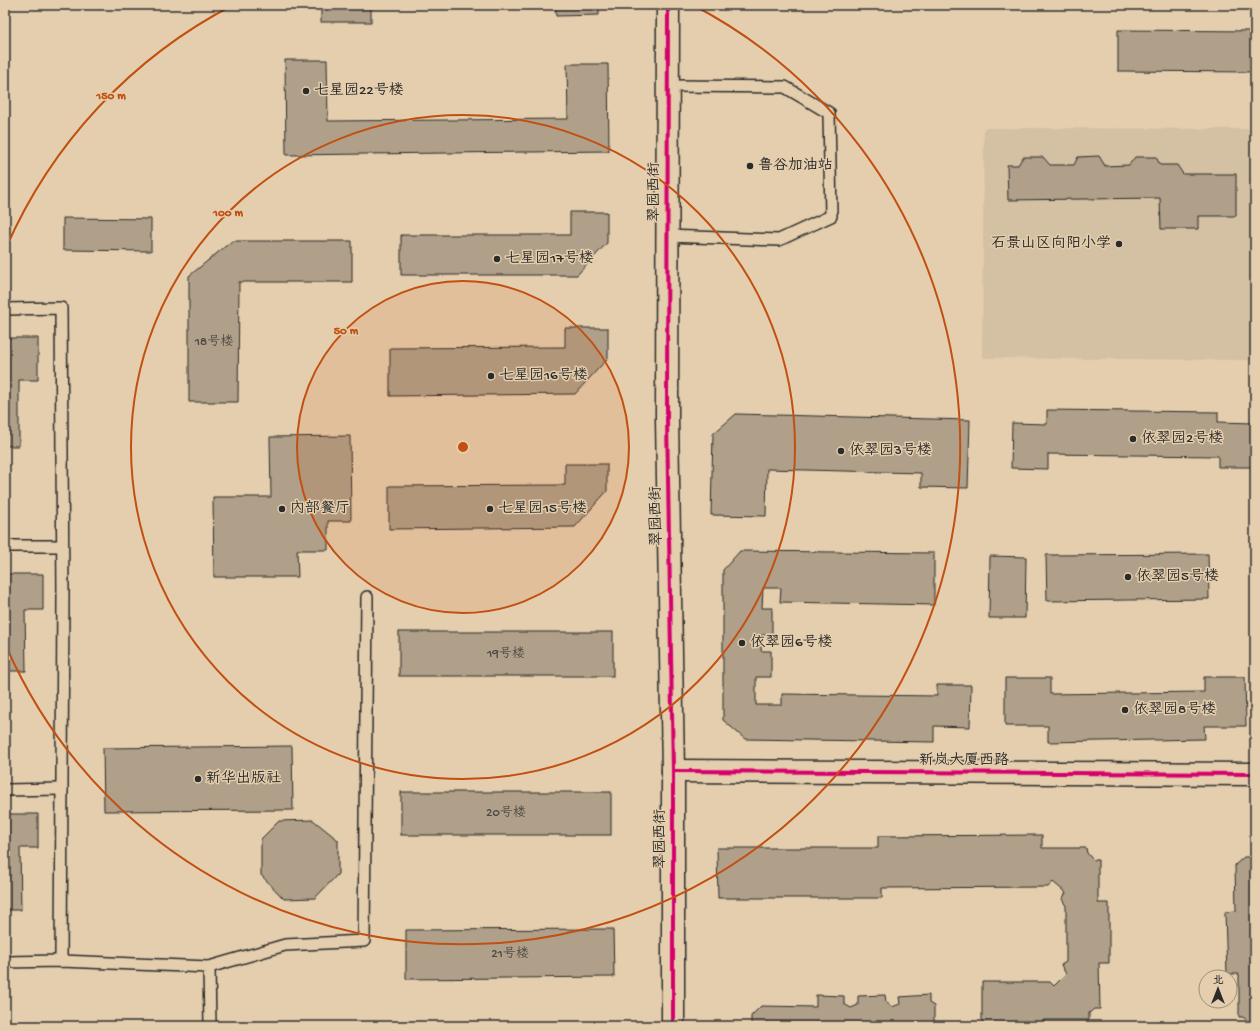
<svg xmlns="http://www.w3.org/2000/svg" width="1260" height="1031" font-family="'Gochi Hand','LXGW WenKai TC',sans-serif">
<style>
.built{fill:#d4c0a2}
.building{fill:#b0a089;stroke:#2b2b2b}
.lines{fill:none;stroke-linecap:round;stroke-linejoin:round}
.service-casing{stroke:#2b2b2b;stroke-width:14}
.tertiary-casing{stroke:#2b2b2b;stroke-width:25}
.service{stroke:#e4cead;stroke-width:11}
.tertiary{stroke:#e4cead;stroke-width:22}
.cycleway-casing{stroke:#e4cead;stroke-width:6}
.cycleway{stroke:#d6006c;stroke-width:4}
.ring{fill:none;stroke:#c25012;stroke-width:2}
.poi-dot{fill:#2b2b2b;stroke:#e4cead;stroke-width:1.5}
.labels{text-anchor:middle;dominant-baseline:central;stroke-width:3;stroke-linejoin:round;paint-order:stroke}
.number-label{font-size:13px;fill:#4c4842}
.poi-label{font-size:15px;fill:#2b2b2b;stroke:#e4cead;text-anchor:start}
.street-label{font-size:15px;fill:#2b2b2b;stroke:#e4cead}
.centre{fill:#c25012;stroke:#e4cead;stroke-width:2}
.ring-label{font-size:12px;text-anchor:middle;font-weight:bold;fill:#c25012;stroke:#e4cead;stroke-width:3;stroke-linejoin:round;paint-order:stroke}
</style>
<rect width="100%" height="100%" fill="#e4cead"/>
<filter id="ink" filterUnits="userSpaceOnUse"><feTurbulence type="fractalNoise" baseFrequency=".025" numOctaves="2"/><feDisplacementMap in="SourceGraphic" scale="8" xChannelSelector="R" yChannelSelector="G"/><feConvolveMatrix kernelMatrix="1 2 1 2 8 2 1 2 1" color-interpolation-filters="sRGB"/></filter>
<g filter="url(#ink)">
<path class="built" d="M 984,128 L 1255,129 L 1255,360 L 982,358 Z"/>
<g class="building">
<rect x="321" y="5" width="50" height="17"/>
<path d="M 556,5 L 599,5 L 599,15 L 556,16 Z"/>
<path d="M 1118,30 L 1255,31 L 1255,72 L 1118,71 Z"/>
<path d="M 285,60 L 327,60 L 328,121 L 568,119 L 567,64 L 608,64 L 609,151 L 286,155 Z"/>
<path d="M 1099,156 L 1105,166 L 1129,165 L 1135,157 L 1156,157 L 1160,165 L 1177,165 L 1183,174 L 1236,174 L 1236,216 L 1198,216 L 1198,229 L 1161,229 L 1160,198 L 1008,200 L 1007,165 L 1018,165 L 1023,157 L 1043,157 L 1050,165 L 1074,165 L 1078,157 Z"/>
<path d="M 570,212 L 607,212 L 607,243 L 577,275 L 401,275 L 401,235 L 570,235 Z"/>
<path d="M 63,218 L 151,219 L 151,251 L 63,250 Z"/>
<path d="M 232,241 L 352,241 L 352,282 L 239,282 L 238,402 L 189,402 L 189,276 Z"/>
<path d="M 565,328 L 608,328 L 608,358 L 575,394 L 390,396 L 390,348 L 565,347 Z"/>
<path d="M 5,338 L 38,338 L 38,380 L 19,380 L 19,446 L 5,446 Z"/>
<path d="M 1047,410 L 1218,412 L 1218,422 L 1255,423 L 1254,467 L 1218,467 L 1218,456 L 1048,454 L 1048,469 L 1011,468 L 1012,423 L 1047,424 Z"/>
<path d="M 736,414 L 970,420 L 968,488 L 921,487 L 921,473 L 767,469 L 766,516 L 711,515 L 713,434 Z"/>
<path d="M 350,436 L 351,521 L 328,521 L 328,550 L 297,550 L 298,577 L 214,577 L 213,497 L 271,497 L 270,437 Z"/>
<path d="M 565,464 L 607,464 L 607,491 L 575,527 L 389,529 L 389,486 L 565,485 Z"/>
<path d="M 740,551 L 934,553 L 934,605 L 780,602 L 781,588 L 763,588 L 762,608 L 772,608 L 772,635 L 762,635 L 761,651 L 771,651 L 771,677 L 756,677 L 756,705 L 782,705 L 782,694 L 937,696 L 937,685 L 971,685 L 970,727 L 934,726 L 934,742 L 745,739 L 723,720 L 723,570 Z"/>
<path d="M 1208,554 L 1209,599 L 1047,601 L 1046,555 Z"/>
<path d="M 990,556 L 1026,557 L 1025,618 L 989,618 Z"/>
<path d="M 5,574 L 43,574 L 43,610 L 25,610 L 26,671 L 5,671 Z"/>
<rect x="399" y="632" width="214" height="44"/>
<path d="M 1204,677 L 1245,677 L 1246,726 L 1204,726 L 1205,739 L 1048,742 L 1048,726 L 1005,726 L 1005,678 L 1050,678 L 1050,694 L 1204,692 Z"/>
<path d="M 292,746 L 293,810 L 104,811 L 103,748 Z"/>
<rect x="401" y="792" width="210" height="43"/>
<path d="M 5,814 L 38,814 L 38,848 L 20,848 L 21,910 L 5,910 Z"/>
<path d="M 313,820 L 338,840 L 338,874 L 315,898 L 284,899 L 261,875 L 261,839 L 279,821 Z"/>
<path d="M 1042,835 L 1042,848 L 1086,848 L 1087,853 L 1093,860 L 1098,860 L 1098,903 L 1109,903 L 1109,963 L 1099,963 L 1100,1009 L 1094,1009 L 1089,1013 L 1089,1020 L 1044,1020 L 1044,1026 L 982,1026 L 982,982 L 1050,982 L 1054,986 L 1066,974 L 1061,965 L 1066,962 L 1066,906 L 1062,899 L 1066,893 L 1053,882 L 1048,887 L 882,888 L 882,898 L 718,898 L 717,848 L 878,848 L 878,836 Z"/>
<path d="M 1244,857 L 1255,857 L 1255,1026 L 1249,1026 L 1249,1022 L 1243,1017 L 1239,1017 L 1239,974 L 1227,974 L 1225,912 L 1236,911 L 1235,865 Z"/>
<path d="M 613,929 L 614,977 L 406,979 L 406,930 Z"/>
<path d="M 816,995 L 844,996 L 844,1004 L 851,1008 L 858,1005 L 858,996 L 885,995 L 886,1002 L 892,1007 L 900,1004 L 899,997 L 929,995 L 929,1003 L 934,1006 L 934,1026 L 751,1026 L 751,1016 L 761,1006 L 816,1007 Z"/>
</g>
<g class="lines">
<g class="service-casing">
<g id="service">
<path d="M 667,236 L 779,240 L 831,216 L 829,113 L 785,87 L 668,86"/>
<path d="M 5,309 L 61,308 L 63,596 L 61,961"/>
<path d="M 5,546 L 62,546"/>
<path d="M 5,790 L 62,789"/>
<path d="M 5,962 L 61,961 L 209,967 L 210,1026"/>
<path d="M 209,967 L 285,945 L 364,941 L 367,597"/>
</g>
</g>
<g class="tertiary-casing">
<g id="tertiary">
<path d="M 668,5 L 667,419 L 673,771 L 673,1026"/>
<path d="M 673,771 L 1255,774"/>
</g>
</g>
<use href="#service" class="service"/>
<use href="#tertiary" class="tertiary"/>
<g class="cycleway-casing">
<g id="cycleway">
<path d="M 668,5 L 667,419 L 673,771 L 673,1026"/>
<path d="M 673,771 L 1255,774"/>
</g>
</g>
<use href="#cycleway" class="cycleway"/>
</g>
</g>
<circle cx="463" cy="447" r="166" fill="#c25012" fill-opacity=".12"/>
<g class="ring">
<circle cx="463" cy="447" r="166"/>
<circle cx="463" cy="447" r="332"/>
<path d="M6 248A498 498 0 0 1 233 5M693 5A498 498 0 1 1 6 646"/>
</g>
<g class="poi-dot">
<circle cx="306" cy="91" r="4"/>
<circle cx="750" cy="166" r="4"/>
<circle cx="1119" cy="244" r="4"/>
<circle cx="497" cy="259" r="4"/>
<circle cx="491" cy="376" r="4"/>
<circle cx="1133" cy="439" r="4"/>
<circle cx="841" cy="451" r="4"/>
<circle cx="282" cy="509" r="4"/>
<circle cx="490" cy="509" r="4"/>
<circle cx="1128" cy="577" r="4"/>
<circle cx="742" cy="643" r="4"/>
<circle cx="1125" cy="710" r="4"/>
<circle cx="198" cy="779" r="4"/>
</g>
<g class="labels">
<g class="number-label">
<text x="214" y="342">18号楼</text>
<text x="506" y="654">19号楼</text>
<text x="506" y="813">20号楼</text>
<text x="510" y="954">21号楼</text>
</g>
<g class="poi-label">
<text x="314" y="91">七星园22号楼</text>
<text x="758" y="166">鲁谷加油站</text>
<text x="1111" y="244" text-anchor="end">石景山区向阳小学</text>
<text x="505" y="259">七星园17号楼</text>
<text x="499" y="376">七星园16号楼</text>
<text x="1141" y="439">依翠园2号楼</text>
<text x="849" y="451">依翠园3号楼</text>
<text x="290" y="509">内部餐厅</text>
<text x="498" y="509">七星园15号楼</text>
<text x="1136" y="577">依翠园5号楼</text>
<text x="750" y="643">依翠园6号楼</text>
<text x="1133" y="710">依翠园8号楼</text>
<text x="206" y="779">新华出版社</text>
</g>
<g class="street-label">
<text transform="translate(655 192) rotate(-90)">翠园西街</text>
<text transform="translate(657 516) rotate(-91)">翠园西街</text>
<text x="964" y="761">新岚大厦西路</text>
<text transform="translate(661 839) rotate(-90)">翠园西街</text>
</g>
</g>
<circle cx="463" cy="447" r="6" class="centre"/>
<g class="ring-label">
<text x="111" y="99">150 m</text>
<text x="228" y="216">100 m</text>
<text x="346" y="334">50 m</text>
</g>
<rect width="1260" height="1031" fill="none" stroke="#e4cead" stroke-width="20"/>
<rect x="10" y="10" width="1240" height="1011" fill="none" stroke="#2b2b2b" stroke-width="1.5" filter="url(#ink)"/>
<g transform="translate(1218 989)"><circle r="19" fill="#e4cead" stroke="#9a8d79"/>
<path d="M0-3L7 15L0 10L-7 15Z" fill="#2b2b2b"/>
<text y="-6" font-size="11" font-weight="bold" text-anchor="middle" fill="#2b2b2b">北</text>
</g>
</svg>
